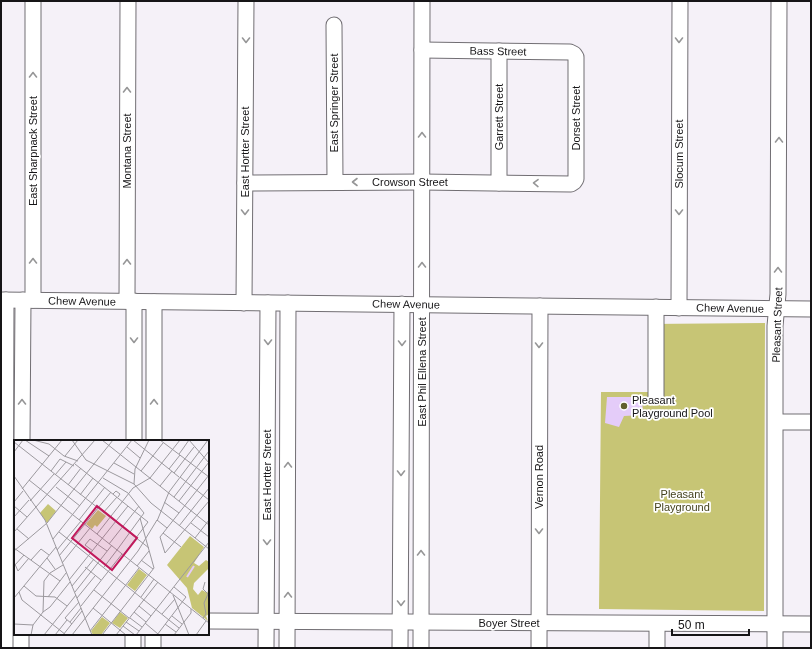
<svg xmlns="http://www.w3.org/2000/svg" width="812" height="649" font-family="Arial,sans-serif">
<style>
.green{fill:#c7c575}
.water{fill:#e4ccf9}
.lines{fill:none;stroke-linecap:round;stroke-linejoin:round}
.minor-casing{stroke:#716e73;stroke-width:17}
.minor{stroke:#fff;stroke-width:15}
.oneway{stroke:#969697}
.poi-dot{fill:#615f2c;stroke:#fff;stroke-width:1.5}
.labels{text-anchor:middle;dominant-baseline:central;stroke-width:3.5;stroke-linejoin:round;paint-order:stroke}
.street-label{font-size:11px;fill:#161517;stroke:#fff}
.poi-label{font-size:11px;fill:#161517;stroke:#fff;text-anchor:start}
.park-label{font-size:11px;fill:#45431e;stroke:#fff}
.inset-river{fill:none;stroke:#e4ccf9;stroke-width:2}
.inset-road{fill:none;stroke:#9c999e;stroke-width:1}
.view{fill:#c2185b;fill-opacity:0.15;stroke:#c2185b;stroke-width:2}
.inset-edge{fill:none;stroke:#161517;stroke-width:2}
</style>
<rect width="100%" height="100%" fill="#f5f1f8"/>
<path class="green" d="M 765,323 L 764,611 L 599,609 L 601,392 L 648,392 L 648,324 Z"/>
<path class="water" d="M 607,397 L 642,397 L 643,415 L 624,416 L 619,427 L 605,423 Z"/>
<g class="lines">
<g class="minor-casing">
<g id="minor">
<path d="M 334,25 L 335,182"/>
<path d="M 245,183 L 422,182 L 571,184 L 574,182 L 576,179 L 576,57 L 574,54 L 570,52 L 422,50"/>
<path d="M 499,183 L 499,51"/>
<path d="M 1,300 L 811,309"/>
<path d="M 33,300 L 33,1"/>
<path d="M 127,301 L 128,1"/>
<path d="M 244,303 L 246,1"/>
<path d="M 679,308 L 680,1"/>
<path d="M 656,397 L 656,307"/>
<path d="M 776,422 L 811,422"/>
<path d="M 22,441 L 23,300"/>
<path d="M 134,441 L 134,301"/>
<path d="M 154,441 L 154,302"/>
<path d="M 208,621 L 811,624"/>
<path d="M 5,648 L 6,300"/>
<path d="M 21,648 L 21,634"/>
<path d="M 133,648 L 133,634"/>
<path d="M 153,648 L 153,634"/>
<path d="M 266,648 L 268,303"/>
<path d="M 287,648 L 288,303"/>
<path d="M 400,648 L 402,304"/>
<path d="M 421,648 L 422,1"/>
<path d="M 539,648 L 540,306"/>
<path d="M 657,648 L 657,624"/>
<path d="M 775,648 L 775,326 L 778,294 L 779,1"/>
</g>
</g>
<use href="#minor" class="minor"/>
</g>
<defs><path id="oneway-chevron" d="M-2-3.5L2.5 0L-2 3.5" fill="none" stroke-width="1.6" stroke-linecap="round" stroke-linejoin="round"/></defs>
<g class="oneway">
<use href="#oneway-chevron" transform="translate(246 40) rotate(90)"/>
<use href="#oneway-chevron" transform="translate(679 40) rotate(90)"/>
<use href="#oneway-chevron" transform="translate(33 75) rotate(-90)"/>
<use href="#oneway-chevron" transform="translate(127 90) rotate(-90)"/>
<use href="#oneway-chevron" transform="translate(422 135) rotate(-90)"/>
<use href="#oneway-chevron" transform="translate(779 140) rotate(-90)"/>
<use href="#oneway-chevron" transform="translate(355 182) rotate(180)"/>
<use href="#oneway-chevron" transform="translate(536 183) rotate(-179)"/>
<use href="#oneway-chevron" transform="translate(245 212) rotate(90)"/>
<use href="#oneway-chevron" transform="translate(679 212) rotate(90)"/>
<use href="#oneway-chevron" transform="translate(33 261) rotate(-90)"/>
<use href="#oneway-chevron" transform="translate(127 262) rotate(-90)"/>
<use href="#oneway-chevron" transform="translate(422 265) rotate(-90)"/>
<use href="#oneway-chevron" transform="translate(778 270) rotate(-90)"/>
<use href="#oneway-chevron" transform="translate(134 340) rotate(90)"/>
<use href="#oneway-chevron" transform="translate(268 342) rotate(90)"/>
<use href="#oneway-chevron" transform="translate(402 343) rotate(90)"/>
<use href="#oneway-chevron" transform="translate(539 345) rotate(90)"/>
<use href="#oneway-chevron" transform="translate(22 402) rotate(-90)"/>
<use href="#oneway-chevron" transform="translate(154 402) rotate(-90)"/>
<use href="#oneway-chevron" transform="translate(288 465) rotate(-90)"/>
<use href="#oneway-chevron" transform="translate(401 473) rotate(90)"/>
<use href="#oneway-chevron" transform="translate(539 531) rotate(90)"/>
<use href="#oneway-chevron" transform="translate(267 542) rotate(90)"/>
<use href="#oneway-chevron" transform="translate(421 553) rotate(-90)"/>
<use href="#oneway-chevron" transform="translate(288 595) rotate(-90)"/>
<use href="#oneway-chevron" transform="translate(401 603) rotate(90)"/>
</g>
<circle class="poi-dot" cx="624" cy="406" r="4"/>
<g class="labels">
<g class="street-label">
<text transform="translate(498 51) rotate(1)">Bass Street</text>
<text transform="translate(334 103) rotate(-90)">East Springer Street</text>
<text transform="translate(499 117) rotate(-90)">Garrett Street</text>
<text transform="translate(576 118) rotate(-90)">Dorset Street</text>
<text transform="translate(33 151) rotate(-90)">East Sharpnack Street</text>
<text transform="translate(127 151) rotate(-90)">Montana Street</text>
<text transform="translate(245 152) rotate(-90)">East Hortter Street</text>
<text transform="translate(679 154) rotate(-90)">Slocum Street</text>
<text x="410" y="182">Crowson Street</text>
<text transform="translate(82 301) rotate(1)">Chew Avenue</text>
<text transform="translate(406 304) rotate(1)">Chew Avenue</text>
<text transform="translate(730 308) rotate(1)">Chew Avenue</text>
<text transform="translate(777 325) rotate(-88)">Pleasant Street</text>
<text transform="translate(422 372) rotate(-90)">East Phil Ellena Street</text>
<text transform="translate(267 475) rotate(-90)">East Hortter Street</text>
<text transform="translate(539 477) rotate(-90)">Vernon Road</text>
<text x="509" y="623">Boyer Street</text>
</g>
<g class="poi-label">
<text x="632" y="400">Pleasant<tspan x="632" dy="13">Playground Pool</tspan></text>
</g>
<g class="park-label">
<text x="682" y="494">Pleasant<tspan x="682" dy="13">Playground</tspan></text>
</g>
</g>
<g transform="translate(14 440)">
<rect width="195" height="195" fill="#f5f1f8"/>
<path d="M 34,64 L 42,71 L 33,83 L 26,73 ZM 84,70 L 92,76 L 83,87 L 81,85 L 78,89 L 72,84 ZM 176,96 L 190,107 L 180,123 L 185,126 L 192,120 L 195,122 L 195,128 L 180,143 L 179,149 L 184,155 L 188,150 L 193,153 L 195,149 L 195,174 L 192,176 L 194,181 L 178,168 L 173,148 L 153,125 ZM 125,129 L 133,135 L 121,151 L 113,145 ZM 106,172 L 114,178 L 106,188 L 98,183 ZM 88,177 L 96,183 L 87,195 L 79,195 L 77,191 Z" fill="#c7c575"/>
<path class="inset-river" d="M 173,137 L 180,126"/>
<path class="inset-road" d="M 11,0 L 35,16M 19,0 L 35,4 L 50,16 L 64,21M 58,0 L 72,20 L 120,44 L 137,63 L 195,109M 88,0 L 195,85M 119,0 L 165,37M 146,0 L 195,37M 0,2 L 135,108M 113,7 L 126,18M 0,12 L 9,0M 165,14 L 168,10 L 175,0 L 195,23M 51,16 L 64,0M 100,23 L 120,34M 61,24 L 134,82 L 109,115M 155,29 L 166,15M 37,31 L 46,19 L 60,26M 127,31 L 149,3M 160,33 L 180,7M 41,35 L 52,22M 195,35 L 146,97 L 151,113 L 195,61M 0,36 L 31,80 L 78,195M 166,37 L 195,60M 89,38 L 114,53 L 130,73 L 103,110M 15,40 L 195,183M 120,44 L 121,29 L 135,0M 54,45 L 67,28M 146,46 L 158,31M 42,47 L 66,66M 8,49 L 48,0M 99,54 L 102,51 L 106,54 L 104,57M 66,55 L 79,38M 160,57 L 195,11M 16,61 L 40,34M 165,61 L 195,22M 0,62 L 9,51M 150,62 L 165,73M 0,66 L 13,77M 89,73 L 103,57M 0,77 L 15,60M 126,78 L 140,128M 65,80 L 91,47M 143,80 L 153,88M 143,81 L 155,52 L 194,0M 177,83 L 195,97M 165,86 L 195,48M 3,89 L 15,99M 0,92 L 81,0M 45,92 L 165,188M 149,93 L 167,107M 83,94 L 119,48 L 136,38 L 166,0M 181,98 L 195,80M 39,99 L 118,0M 95,104 L 125,66M 0,108 L 46,141M 43,110 L 67,81M 0,111 L 33,83 L 99,0M 79,111 L 71,105 L 76,99 L 93,111M 45,116 L 97,52M 33,118 L 41,129M 17,120 L 27,109 L 35,115M 127,120 L 139,129M 0,122 L 4,131 L 15,118M 48,123 L 76,88M 1,125 L 10,115M 123,126 L 135,111M 71,127 L 87,140M 90,127 L 103,110M 55,140 L 114,66M 10,146 L 22,156 L 41,157 L 53,166M 58,146 L 80,119M 80,150 L 115,178M 5,152 L 8,160 L 52,195M 61,152 L 98,105M 159,155 L 175,195M 34,157 L 52,133M 127,157 L 140,139M 0,158 L 42,107M 63,158 L 81,136M 67,166 L 108,114M 125,166 L 137,176M 79,168 L 112,195M 29,172 L 36,167 L 56,142M 120,172 L 132,182M 148,174 L 161,159M 158,176 L 168,184M 116,178 L 128,187M 189,178 L 192,174 L 190,163 L 194,154 L 189,149 L 191,142M 56,182 L 67,168M 112,182 L 125,191M 131,183 L 144,194M 0,184 L 19,185M 58,184 L 51,178 L 65,162M 151,184 L 162,192M 109,186 L 121,195M 76,191 L 125,128M 17,195 L 19,185 L 29,172 L 30,141 L 36,133 L 49,125M 30,195 L 62,155M 41,195 L 53,180M 49,195 L 68,171M 58,195 L 124,111 L 143,80M 88,195 L 140,128M 102,195 L 144,142M 122,195 L 195,102M 143,195 L 172,157 L 160,147M 160,195 L 177,173 L 177,169M 182,195 L 192,181"/>
<path class="view" d="M 83,66 L 123,98 L 98,130 L 58,98 Z"/>
<rect width="195" height="195" class="inset-edge"/>
</g>
<rect width="812" height="649" fill="none" stroke="#161517" stroke-width="4"/>
<path d="M672 629v6h77v-6" fill="none" stroke="#161517" stroke-width="2"/>
<text x="678" y="629" font-size="12" fill="#161517" stroke="#ffffff" stroke-width="3" paint-order="stroke">50 m</text>
</svg>
